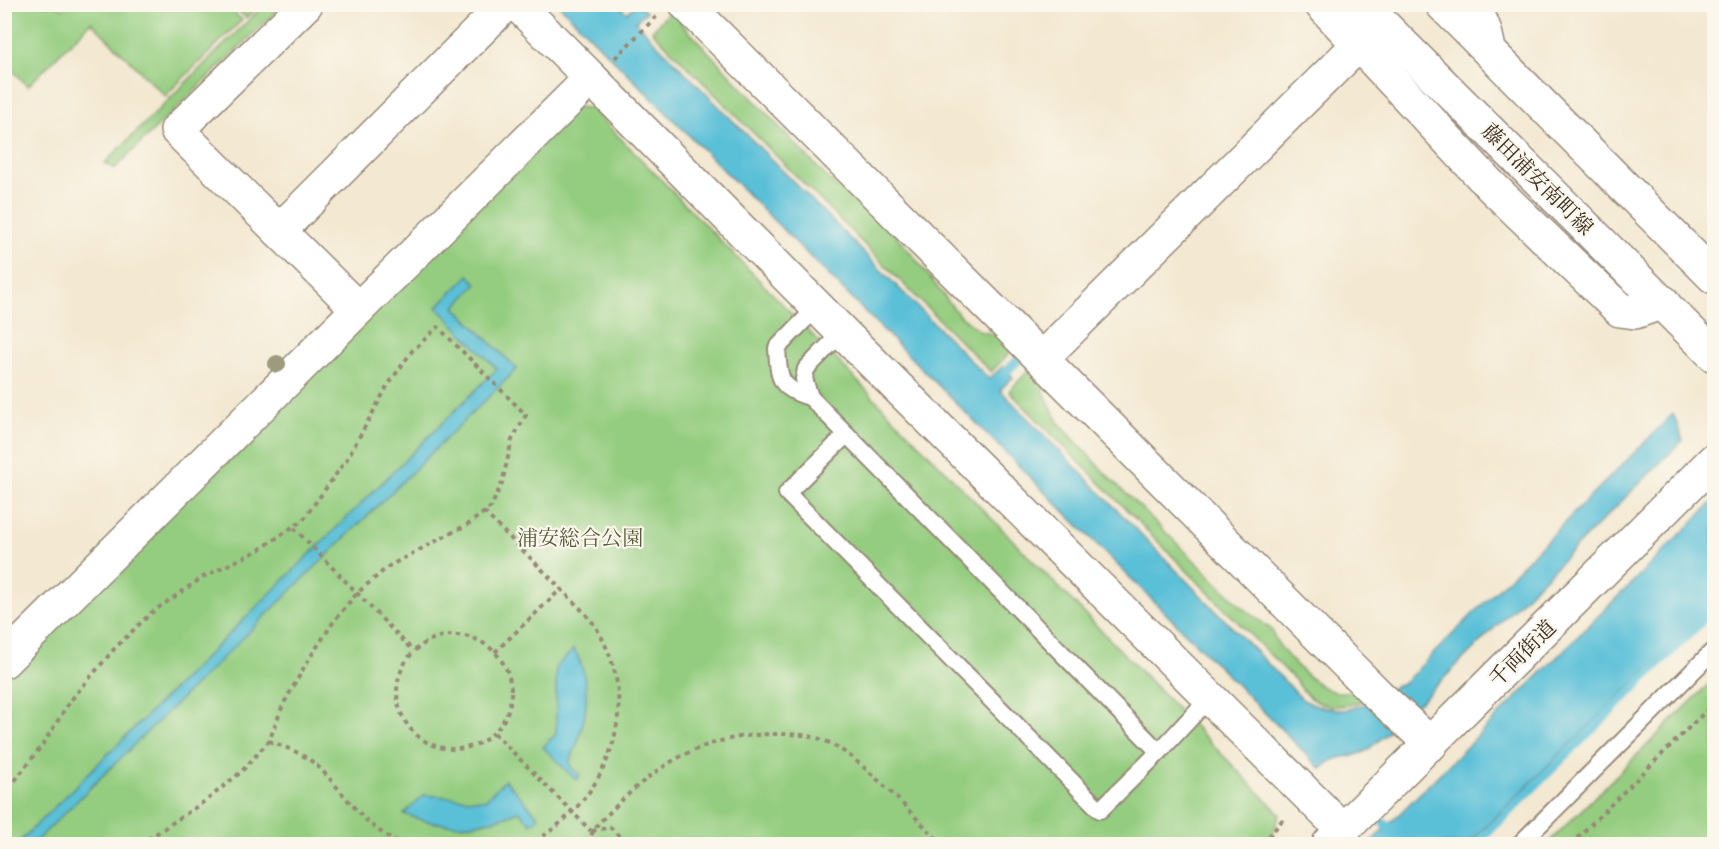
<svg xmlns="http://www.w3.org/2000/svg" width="1719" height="849" font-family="'Gentium Book Plus','Noto Serif JP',serif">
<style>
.green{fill:#95cd80;stroke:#687c4f;stroke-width:1.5}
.water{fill:#5ac0d8;stroke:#4a757b;stroke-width:1.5}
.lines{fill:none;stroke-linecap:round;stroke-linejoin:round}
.stream{stroke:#5ac0d8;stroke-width:9}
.service-casing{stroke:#978978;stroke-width:20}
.minor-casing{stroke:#978978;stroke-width:36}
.tertiary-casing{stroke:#978978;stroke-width:36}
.path{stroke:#978978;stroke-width:4;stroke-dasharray:4.5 4.5;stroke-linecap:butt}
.service{stroke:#fff;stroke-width:16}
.minor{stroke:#fff;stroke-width:33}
.tertiary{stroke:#fff;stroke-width:33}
.tree{fill:#9d9a7e}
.labels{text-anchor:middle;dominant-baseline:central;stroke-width:4.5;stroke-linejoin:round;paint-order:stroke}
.street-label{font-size:21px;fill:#3b2a1e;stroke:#fbf7ec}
.park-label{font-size:21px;fill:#565b3b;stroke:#fbf7ec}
</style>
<rect width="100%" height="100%" fill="#fbf7ec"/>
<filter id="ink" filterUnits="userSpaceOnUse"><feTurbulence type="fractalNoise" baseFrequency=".0167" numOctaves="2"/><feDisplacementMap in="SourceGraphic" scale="12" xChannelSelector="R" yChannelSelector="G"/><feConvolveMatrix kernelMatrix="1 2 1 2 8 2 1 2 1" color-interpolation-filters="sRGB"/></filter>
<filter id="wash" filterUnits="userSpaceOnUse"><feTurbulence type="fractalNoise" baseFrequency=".008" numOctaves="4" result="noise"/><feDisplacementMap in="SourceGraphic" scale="24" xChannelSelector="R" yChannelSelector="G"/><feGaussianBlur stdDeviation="1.35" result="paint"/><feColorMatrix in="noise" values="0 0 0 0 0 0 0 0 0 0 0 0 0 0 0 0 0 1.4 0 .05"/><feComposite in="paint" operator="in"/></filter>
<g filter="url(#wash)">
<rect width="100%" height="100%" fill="#f3e8d1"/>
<g class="green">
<path d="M 68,4 L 226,5 L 242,20 L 165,96 L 91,22 L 28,86 L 5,63 L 5,5 L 58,5 L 63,9 Z"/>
<path d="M 232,5 L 259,5 L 246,18 Z"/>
<path d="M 264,5 L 283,5 L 114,169 L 105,163 Z"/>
<path d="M 668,13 L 678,14 L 681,23 L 837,188 L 855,188 L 911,253 L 958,314 L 981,332 L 1001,335 L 1014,348 L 991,372 L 652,31 Z"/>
<path d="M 574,107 L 591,108 L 1280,814 L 1269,844 L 5,844 L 5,679 Z"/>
<path d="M 1033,366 L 1046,381 L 1043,390 L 1058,422 L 1105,473 L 1243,608 L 1272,630 C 1275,648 1316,689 1336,692 C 1343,693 1352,691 1360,690 L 1369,699 C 1339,710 1315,711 1297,682 L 1009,391 Z"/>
<path d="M 1714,679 L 1714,844 L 1547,844 Z"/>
</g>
<g class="water">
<path d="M 559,5 L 618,5 L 627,13 L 635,5 L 639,5 L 646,12 L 636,21 L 650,37 L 989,379 L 1003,366 L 1013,377 L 1000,390 L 1303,700 C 1351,722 1363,703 1405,682 L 1673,414 L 1683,440 L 1421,701 C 1405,712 1376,747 1364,752 C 1346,760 1339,752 1321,769 Z"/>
<path d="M 469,275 L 477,284 L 455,307 L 517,369 L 33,844 L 17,844 L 497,369 L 437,307 Z"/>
<path d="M 1714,501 L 1714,604 L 1468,844 L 1369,844 Z"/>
<path d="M 574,649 C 596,687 585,727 569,764 L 580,776 L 576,780 L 543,747 L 556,734 L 556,667 Z"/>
<path d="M 505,780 L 539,817 L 531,824 L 519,811 C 481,828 442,829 404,814 L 424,795 L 485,800 Z"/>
</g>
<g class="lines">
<g class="stream">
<path d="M 1000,378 L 1026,352"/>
<path d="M 1384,823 L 1406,844"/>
<path d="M 1476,844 L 1714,609"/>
</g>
</g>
</g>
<g filter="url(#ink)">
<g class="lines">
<g class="service-casing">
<g id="service">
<path d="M 842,332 L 806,369 L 804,379 L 810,397 L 1159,752 L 1100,810 L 787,493 L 846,435"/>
<path d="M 810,397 C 778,388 779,378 777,348 L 817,307"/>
<path d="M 1159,752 L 1210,697"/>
<path d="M 1520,844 L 1714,650"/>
</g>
</g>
<g class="minor-casing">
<g id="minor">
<path d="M 306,4 L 177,130 L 358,309"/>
<path d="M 686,4 L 1378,695 L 1431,744"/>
<path d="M 1321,4 L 1490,185 L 1620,310 L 1635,312 L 1663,302"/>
<path d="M 1469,4 C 1482,18 1486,32 1489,50"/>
<path d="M 279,231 L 506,4"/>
<path d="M 1042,358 L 1360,43"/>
<path d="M 4,661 L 591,78 L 517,4"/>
</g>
</g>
<g class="tertiary-casing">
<g id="tertiary">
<path d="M 1362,4 L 1714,355"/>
<path d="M 1442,4 L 1714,277"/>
<path d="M 591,78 L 842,332 L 1343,830"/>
<path d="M 1329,844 L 1714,460"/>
</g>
</g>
<g class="path">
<path d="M 615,58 L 658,15"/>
<path d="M 484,512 C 511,539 538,565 565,593 C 576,605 590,616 598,631 C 645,711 606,802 530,844"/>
<path d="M 294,528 L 413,651"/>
<circle cx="454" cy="692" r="57"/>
<path d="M 495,652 L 561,589"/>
<path d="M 494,733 L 591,831"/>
<path d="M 269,741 C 285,747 302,753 315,764 C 345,791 363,829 403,844"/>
<path d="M 4,795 L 43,744 L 71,700 L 115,648 L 151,613 L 203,577 L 259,550 L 303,520 L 347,459 L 388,385 L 412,351 L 438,327 L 526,415 L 512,440 L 502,483 L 491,507 L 470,523 L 389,566 L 357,593 L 334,621 L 307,662 L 283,705 L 269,741 L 241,772 L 208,799 L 141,844"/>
<path d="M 592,831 L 610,827 L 627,844"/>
<path d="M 589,844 C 592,825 604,819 617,805 C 662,760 709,735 774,734 C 789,734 809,734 823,740 C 859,754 913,816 942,844"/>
<path d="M 1263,844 L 1283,819"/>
<path d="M 1571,844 L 1714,703"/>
</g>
<use href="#service" class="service"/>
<use href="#minor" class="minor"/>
<use href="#tertiary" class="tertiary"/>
</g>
<circle class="tree" cx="277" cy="364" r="9"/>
</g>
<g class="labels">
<g class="street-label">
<text transform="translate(1538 179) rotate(45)">藤田浦安南町線</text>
<text transform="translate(1522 653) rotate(-45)">千両街道</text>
</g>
<g class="park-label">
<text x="580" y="537">浦安総合公園</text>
</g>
</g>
<rect width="1719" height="849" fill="none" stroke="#fbf7ec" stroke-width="24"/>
</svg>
